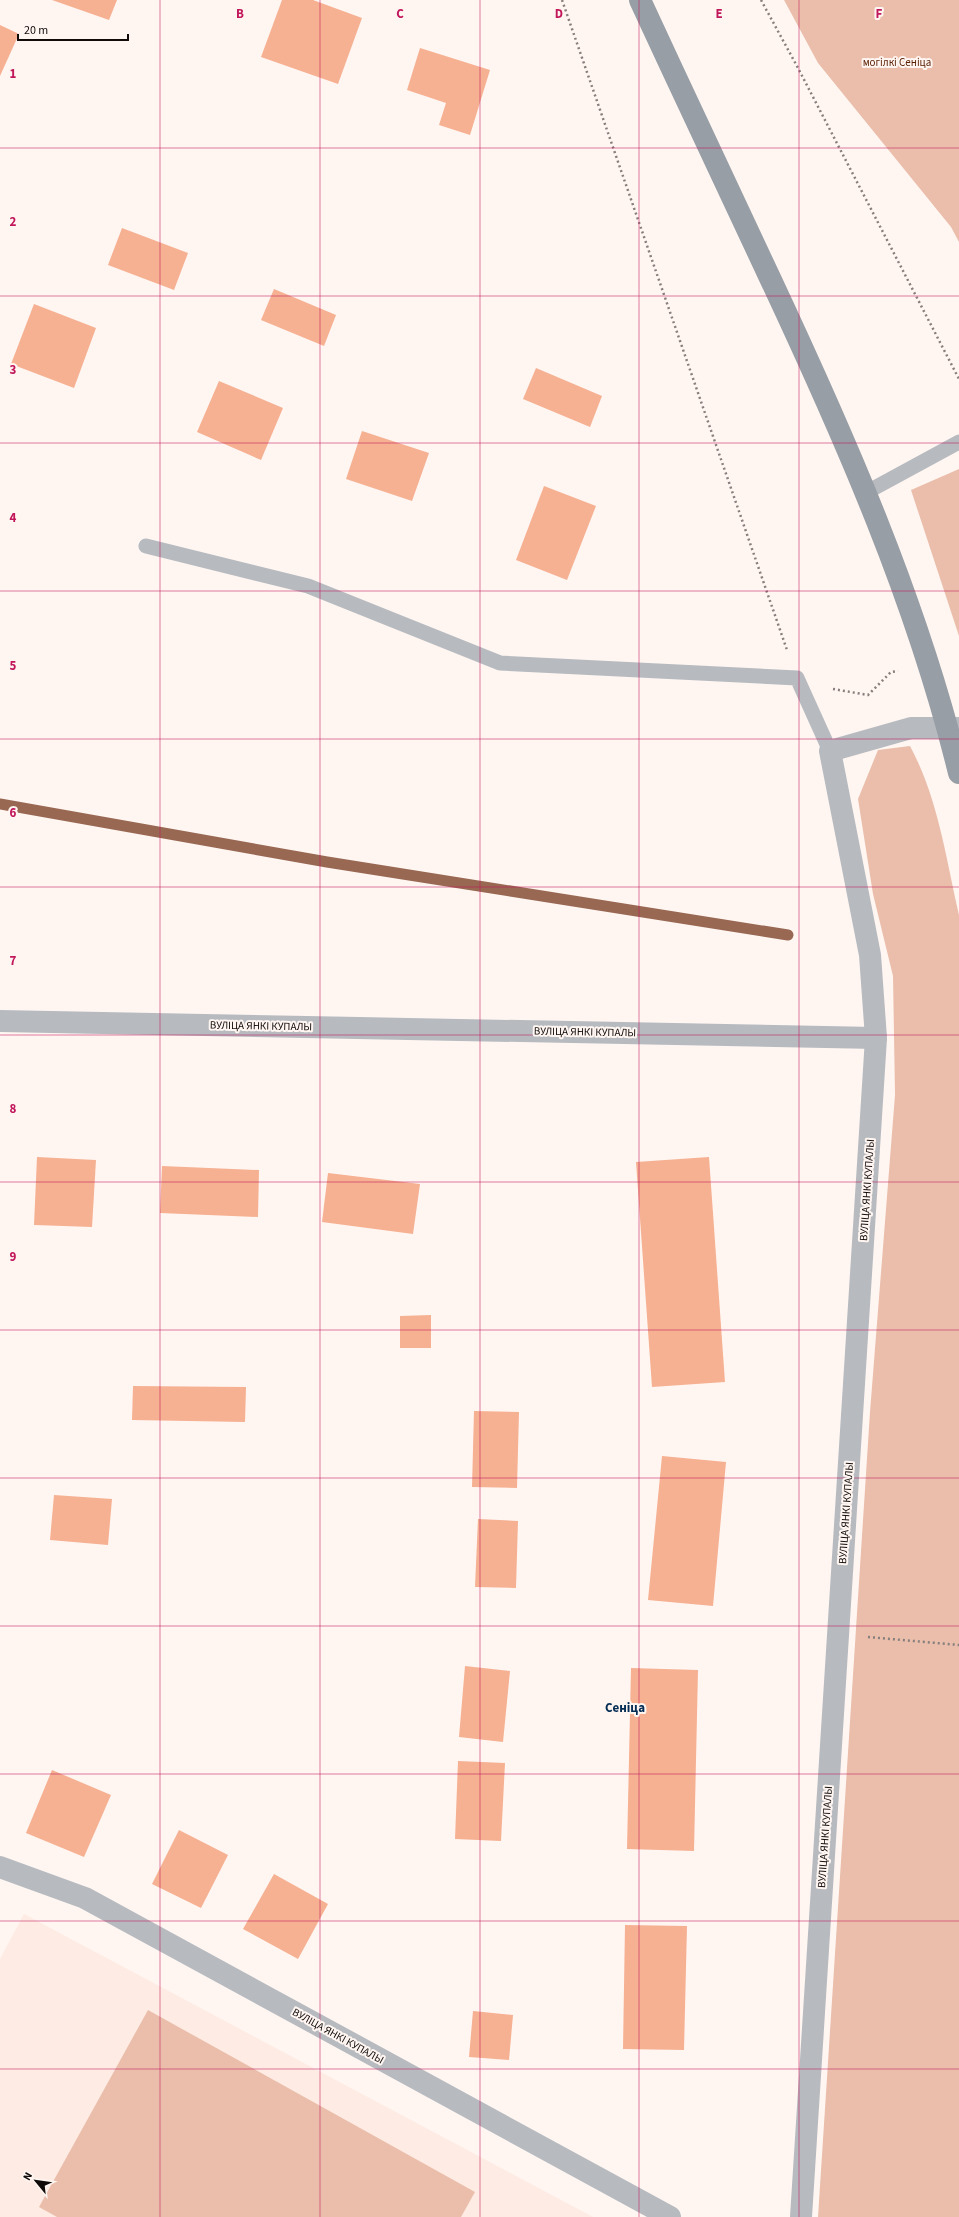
<svg xmlns="http://www.w3.org/2000/svg" width="959" height="2217" font-family="'Source Sans 3',sans-serif">
<style>
.built{fill:#feebe3}
.green{fill:#eabeab}
.lines{fill:none;stroke-linecap:round;stroke-linejoin:round}
.stream{stroke:#996853;stroke-width:11}
.building{fill:#f6b092}
.path{stroke:#867f7c;stroke-width:2.5;stroke-dasharray:2 3;stroke-linecap:butt}
.lane{stroke:#b7bbc0;stroke-width:15}
.street{stroke:#b7bbc0;stroke-width:22}
.secondary{stroke:#979ea5;stroke-width:22}
.grid{fill:none;stroke:#c2185b;stroke-width:1;stroke-opacity:0.55}
.labels{text-anchor:middle;dominant-baseline:central;stroke-width:4;stroke-linejoin:round;paint-order:stroke}
.park-label{font-size:11px;fill:#5a1e00;stroke:#fff6f2}
.street-label{font-size:11px;fill:#100b09;stroke:#fff6f2}
.quarter-label{font-size:13px;font-weight:bold;fill:#062e54;stroke:#fff6f2}
.grid-label{font-size:13px;text-anchor:middle;font-weight:bold;fill:#c2185b;stroke:#fff6f2;stroke-width:4;stroke-linejoin:round;paint-order:stroke}
</style>
<rect width="100%" height="100%" fill="#fff6f2"/>
<path class="built" d="M 24,1914 L 593,2217 L 0,2217 L 0,1959 Z"/>
<g class="green">
<path d="M 784,0 L 959,0 L 959,242 L 951,227 L 818,63 Z"/>
<path d="M 959,469 L 959,636 L 911,490 Z"/>
<path d="M 910,746 C 938,798 946,858 959,915 L 959,2217 L 818,2217 L 870,1412 L 895,1095 L 893,976 L 873,894 L 858,799 L 878,750 Z"/>
<path d="M 148,2010 L 475,2192 L 461,2217 L 57,2217 L 39,2207 Z"/>
</g>
<g class="lines">
<path class="stream" d="M 0,804 L 327,862 L 788,935"/>
</g>
<g class="building">
<path d="M 52,0 L 117,0 L 109,20 Z"/>
<path d="M 282,0 L 313,0 L 362,18 L 338,84 L 261,57 Z"/>
<path d="M 0,25 L 19,34 L 0,76 Z"/>
<path d="M 420,48 L 490,70 L 470,135 L 439,125 L 446,103 L 407,90 Z"/>
<path d="M 122,228 L 188,253 L 174,290 L 108,265 Z"/>
<path d="M 274,289 L 336,315 L 324,346 L 261,320 Z"/>
<path d="M 34,304 L 96,328 L 74,388 L 11,364 Z"/>
<path d="M 536,368 L 602,396 L 590,427 L 523,399 Z"/>
<path d="M 219,381 L 283,408 L 261,460 L 197,432 Z"/>
<path d="M 362,431 L 429,453 L 412,501 L 346,479 Z"/>
<path d="M 544,486 L 596,506 L 567,580 L 516,560 Z"/>
<path d="M 37,1157 L 96,1160 L 92,1227 L 34,1225 Z"/>
<path d="M 709,1157 L 725,1382 L 652,1387 L 636,1162 Z"/>
<path d="M 162,1166 L 259,1170 L 258,1217 L 160,1213 Z"/>
<path d="M 328,1173 L 420,1184 L 413,1234 L 322,1222 Z"/>
<path d="M 431,1315 L 431,1348 L 400,1348 L 400,1316 Z"/>
<path d="M 133,1386 L 246,1387 L 245,1422 L 132,1420 Z"/>
<path d="M 474,1411 L 519,1412 L 517,1488 L 472,1487 Z"/>
<path d="M 662,1456 L 726,1462 L 713,1606 L 648,1600 Z"/>
<path d="M 54,1495 L 112,1499 L 108,1545 L 50,1540 Z"/>
<path d="M 478,1519 L 518,1521 L 516,1588 L 475,1587 Z"/>
<path d="M 465,1666 L 510,1671 L 503,1742 L 459,1737 Z"/>
<path d="M 631,1668 L 698,1670 L 694,1851 L 627,1849 Z"/>
<path d="M 458,1761 L 505,1763 L 501,1841 L 455,1839 Z"/>
<path d="M 52,1770 L 111,1795 L 84,1857 L 26,1833 Z"/>
<path d="M 179,1830 L 228,1855 L 201,1908 L 152,1884 Z"/>
<path d="M 274,1874 L 328,1904 L 298,1959 L 243,1929 Z"/>
<path d="M 625,1925 L 687,1926 L 684,2050 L 623,2049 Z"/>
<path d="M 473,2011 L 513,2015 L 509,2060 L 469,2057 Z"/>
</g>
<g class="lines">
<g class="path">
<path d="M 562,0 L 787,650"/>
<path d="M 761,0 L 798,68 L 959,379"/>
<path d="M 833,689 L 868,695 L 891,672 L 898,671"/>
<path d="M 868,1637 L 959,1645"/>
</g>
<g class="lane">
<path d="M 867,492 L 959,442"/>
<path d="M 146,546 L 308,586 L 500,663 L 797,678 L 830,751"/>
</g>
<g class="street">
<path d="M 0,1021 L 876,1038"/>
<path d="M 0,1867 L 85,1898 L 670,2217"/>
<path d="M 801,2217 L 876,1038 L 870,955 L 830,751 L 911,728 L 959,728"/>
</g>
<path class="secondary" d="M 640,0 C 683,93 727,186 770,278 C 845,438 917,601 959,773"/>
</g>
<path class="grid" d="M 160,0 L 160,2217M 320,0 L 320,2217M 480,0 L 480,2217M 639,0 L 639,2217M 799,0 L 799,2217M 0,148 L 959,148M 0,296 L 959,296M 0,443 L 959,443M 0,591 L 959,591M 0,739 L 959,739M 0,887 L 959,887M 0,1035 L 959,1035M 0,1182 L 959,1182M 0,1330 L 959,1330M 0,1478 L 959,1478M 0,1626 L 959,1626M 0,1774 L 959,1774M 0,1921 L 959,1921M 0,2069 L 959,2069"/>
<g class="labels">
<g class="park-label">
<text x="897" y="62">могілкі Сеніца</text>
</g>
<g class="street-label">
<text transform="translate(261 1026) rotate(1)">ВУЛІЦА ЯНКІ КУПАЛЫ</text>
<text transform="translate(585 1032) rotate(1)">ВУЛІЦА ЯНКІ КУПАЛЫ</text>
<text transform="translate(867 1190) rotate(-86)">ВУЛІЦА ЯНКІ КУПАЛЫ</text>
<text transform="translate(846 1513) rotate(-86)">ВУЛІЦА ЯНКІ КУПАЛЫ</text>
<text transform="translate(825 1837) rotate(-86)">ВУЛІЦА ЯНКІ КУПАЛЫ</text>
<text transform="translate(338 2036) rotate(29)">ВУЛІЦА ЯНКІ КУПАЛЫ</text>
</g>
<g class="quarter-label">
<text x="625" y="1708">Сеніца</text>
</g>
</g>
<g class="grid-label">
<text x="240" y="18">B</text>
<text x="400" y="18">C</text>
<text x="559" y="18">D</text>
<text x="719" y="18">E</text>
<text x="879" y="18">F</text>
<text x="13" y="78">1</text>
<text x="13" y="226">2</text>
<text x="13" y="374">3</text>
<text x="13" y="522">4</text>
<text x="13" y="670">5</text>
<text x="13" y="817">6</text>
<text x="13" y="965">7</text>
<text x="13" y="1113">8</text>
<text x="13" y="1261">9</text>
</g>
<g transform="translate(36 2181) rotate(299)" stroke="#fff6f2" stroke-width="3" paint-order="stroke">
<path d="M0-3L7 15L0 10L-7 15Z" fill="#100b09"/>
<text y="-6" font-size="11" font-weight="bold" text-anchor="middle" fill="#100b09">N</text>
</g>
<path d="M18 34v6h110v-6" fill="none" stroke="#100b09" stroke-width="2"/>
<text x="24" y="34" font-size="12" fill="#100b09" stroke="#fff6f2" stroke-width="3" paint-order="stroke">20 m</text>
</svg>
